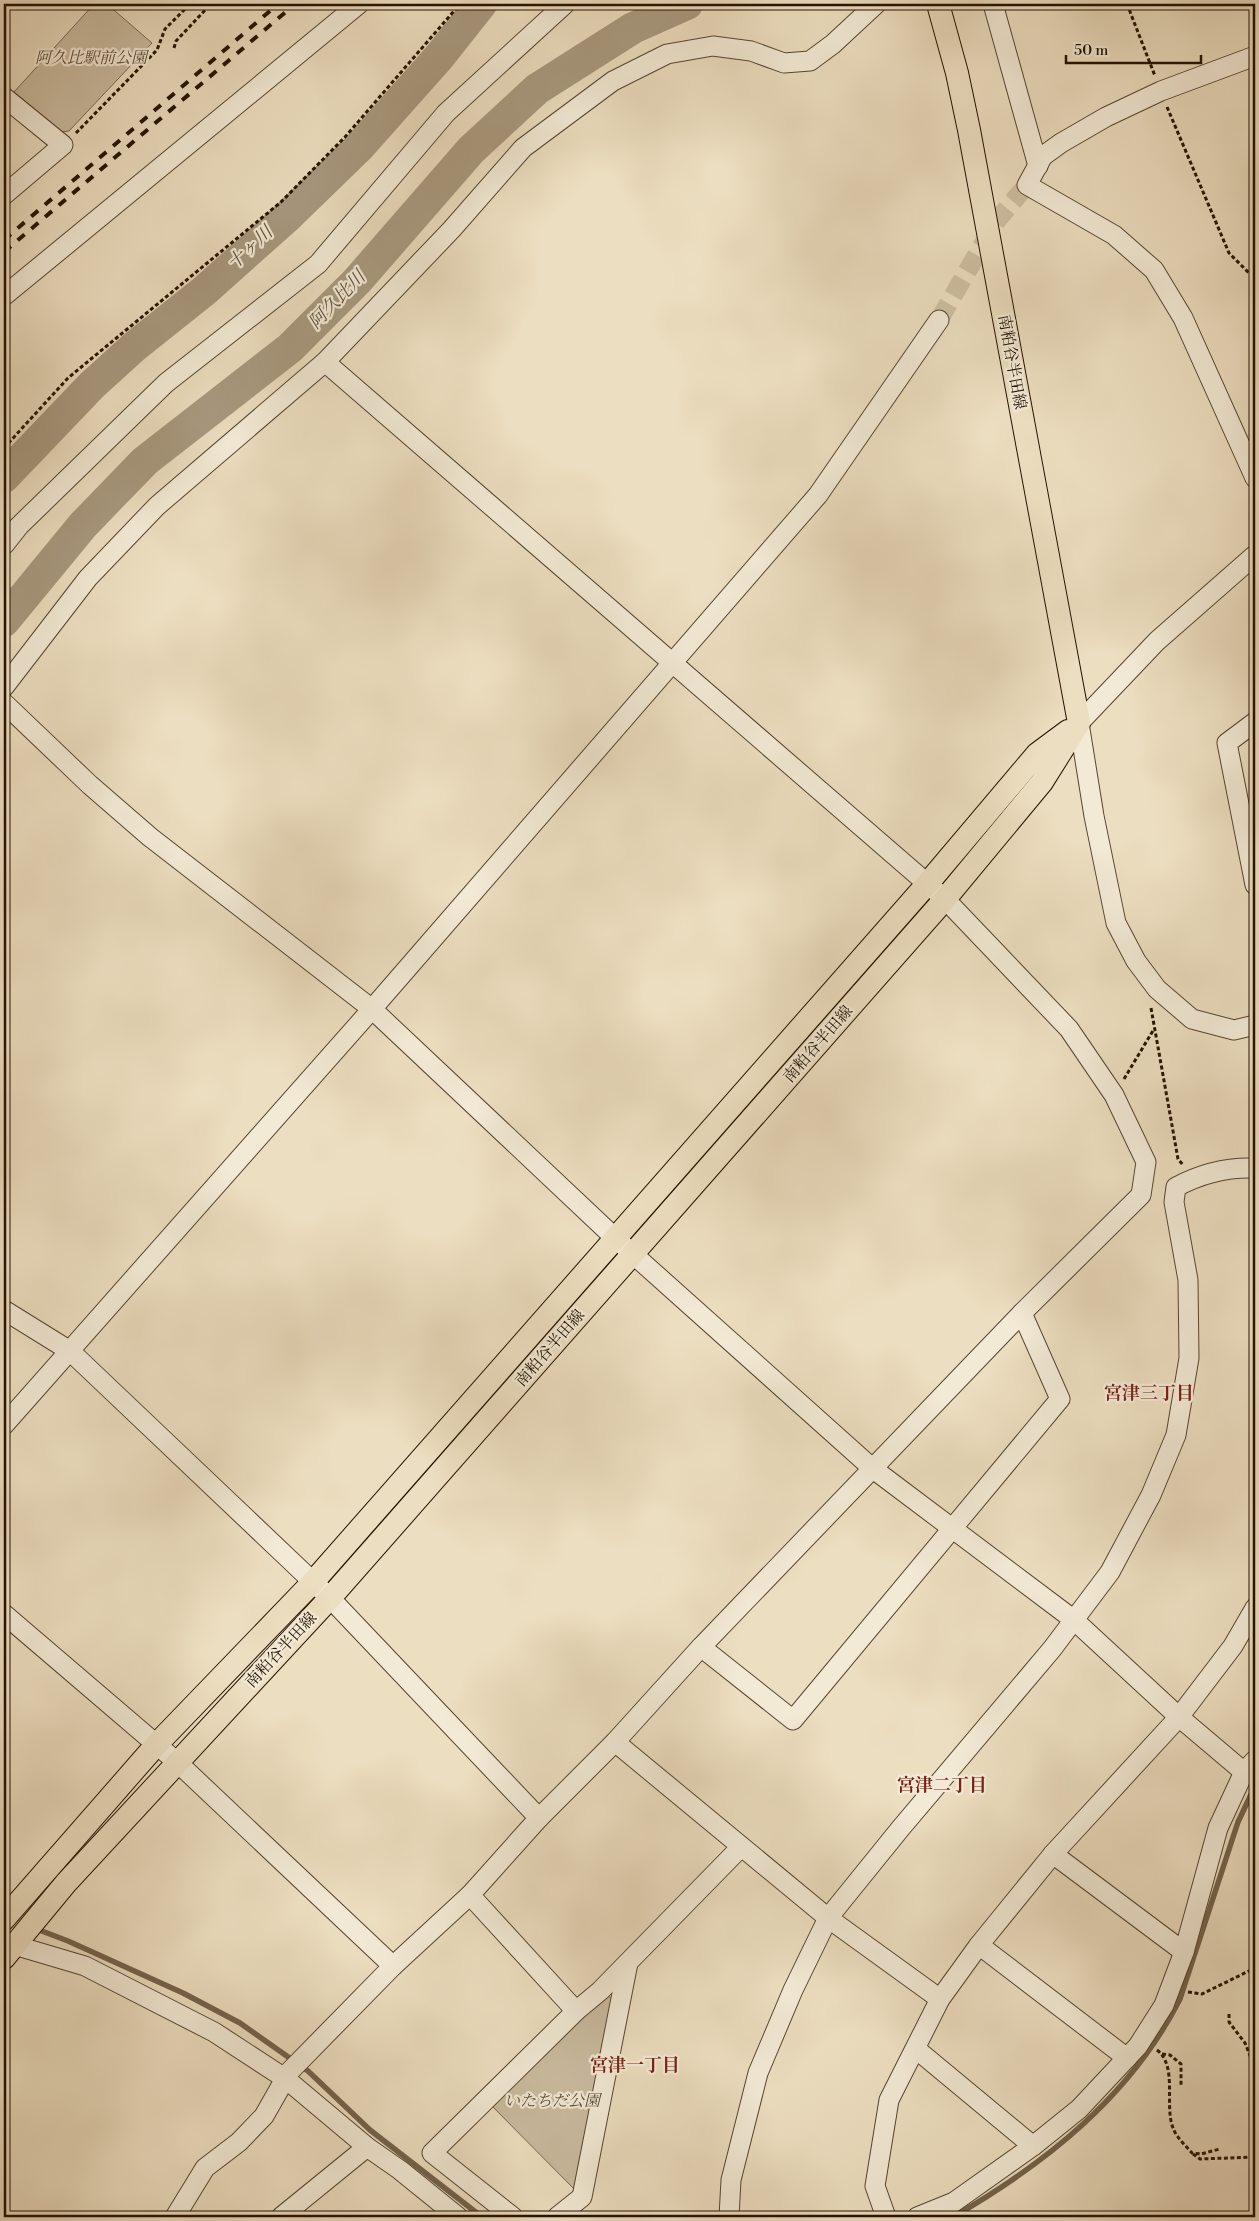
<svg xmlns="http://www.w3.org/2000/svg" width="1259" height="2221" font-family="'Libre Bodoni','Noto Serif JP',serif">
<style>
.green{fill:#cabba0;stroke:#776650}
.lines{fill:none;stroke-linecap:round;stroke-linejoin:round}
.stream{stroke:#73634d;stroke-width:5.5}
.river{stroke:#a8997f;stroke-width:32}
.minor-tunnel{stroke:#cebfa3;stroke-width:19;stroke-dasharray:19 9;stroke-linecap:butt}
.minor-casing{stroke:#564531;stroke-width:21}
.major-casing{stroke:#241201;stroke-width:24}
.path{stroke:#241201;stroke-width:3;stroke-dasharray:4 2.5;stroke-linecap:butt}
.minor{stroke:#f3ead6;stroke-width:19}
.major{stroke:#ecdec0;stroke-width:22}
.rail{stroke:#241201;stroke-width:4;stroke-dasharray:9 9;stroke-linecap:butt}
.labels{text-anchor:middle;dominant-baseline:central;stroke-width:4.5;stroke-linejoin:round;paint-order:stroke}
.park-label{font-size:16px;font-style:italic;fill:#5e4d39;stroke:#f3ead6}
.street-label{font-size:16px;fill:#241201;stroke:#f3ead6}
.water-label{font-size:18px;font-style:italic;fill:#5f4f3a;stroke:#f3ead6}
.neighbourhood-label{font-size:18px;font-weight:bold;fill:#7a1f14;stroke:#f3ead6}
</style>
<rect width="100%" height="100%" fill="#ecdec0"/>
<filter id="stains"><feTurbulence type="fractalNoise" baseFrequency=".004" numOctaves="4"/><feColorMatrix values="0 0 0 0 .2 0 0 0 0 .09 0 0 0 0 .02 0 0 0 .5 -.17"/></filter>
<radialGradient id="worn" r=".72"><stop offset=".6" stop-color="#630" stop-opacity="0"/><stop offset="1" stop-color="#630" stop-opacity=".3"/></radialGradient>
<g class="green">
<path d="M 94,4 L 107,4 L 152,43 L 69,131 L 62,132 L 14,92 Z"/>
<path d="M 600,1991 L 620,2004 L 582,2197 L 486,2100 Z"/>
</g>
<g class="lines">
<g class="stream">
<path d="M 34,1928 L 68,1941 L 183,1993 L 240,2023 L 308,2071 L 370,2130 L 482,2217"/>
<path d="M 953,2217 C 1045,2164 1131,2096 1180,1999 L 1238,1822 L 1255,1786"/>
</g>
<g class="river">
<path d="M 4,477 L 92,385 L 135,346 L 204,291 L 288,216 L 359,147 L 439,57 L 481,4"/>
<path d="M 4,621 L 83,525 L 145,461 L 290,348 L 357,281 L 471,150 L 537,89 L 633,28 L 687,4"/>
</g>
<path class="minor-tunnel" d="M 939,320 L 997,220 L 1027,185"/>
<g class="minor-casing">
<g id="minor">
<path d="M 993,4 L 1038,166"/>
<path d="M 1255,56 L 1161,91 L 1106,117 L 1061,143 L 1043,156 L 1027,185 L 1114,235 L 1154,270 L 1183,318 L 1255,478"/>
<path d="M 4,97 L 63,145 L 4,195"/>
<path d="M 4,296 L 359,4"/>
<path d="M 4,545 L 19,526 L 166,383 L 318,264 L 446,113 L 565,4"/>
<path d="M 1255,555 L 1157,641 L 1079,723 L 1094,816 L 1116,923 L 1136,961 L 1157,989 L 1192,1019 L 1234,1030 L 1255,1025"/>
<path d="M 4,687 L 88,578 L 157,506 L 325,362 L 452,229 L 523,148 L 613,81 L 667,54 L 713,46 L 751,51 L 784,63 L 810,61 L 833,44 L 876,4"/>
<path d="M 4,703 L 90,785 L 150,837 L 372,1009 L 615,1238 L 872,1468 L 1074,1620 L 1179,1717 L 1244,1772"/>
<path d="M 1255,722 L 1227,743 L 1255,885"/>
<path d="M 4,1310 L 70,1351 L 330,1598 L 539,1818"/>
<path d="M 4,1425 L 372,1009 L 818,495 L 939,320"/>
<path d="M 4,1614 L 177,1762 L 393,1966"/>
<path d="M 701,1647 L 793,1720 L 1060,1399 L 1022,1313"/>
<path d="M 615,1742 L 828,1918 L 940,1999"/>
<path d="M 1053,1854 L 1184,1952"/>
<path d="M 470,1895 L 576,2011"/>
<path d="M 979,1945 L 1127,2058"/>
<path d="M 4,1948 L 14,1945 L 85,1966 L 214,2032 L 286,2079 L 367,2147 L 400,2170 L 458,2217"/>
<path d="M 916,2049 L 1033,2146"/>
<path d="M 175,2217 L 205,2168 L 239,2142 L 264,2116 L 289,2072 L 393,1966 L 470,1895 L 539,1818 L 615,1742 L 701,1647 L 1022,1313 L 1141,1195 L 1146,1162 L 1114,1095 L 1069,1029 L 945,899 L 325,362"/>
<path d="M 281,2217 L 367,2147"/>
<path d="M 513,2217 L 432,2153 L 576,2011 L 600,1991 L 741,1847"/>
<path d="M 557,2217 L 582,2197 L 628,1963"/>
<path d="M 729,2217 L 731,2180 L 758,2073 L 793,1990 L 828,1918 L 900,1829 L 1052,1649 L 1110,1572 L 1151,1495 L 1176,1435 L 1189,1358 L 1188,1280 L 1174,1202 L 1176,1187 C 1200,1174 1228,1167 1255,1168"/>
<path d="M 886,2217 L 875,2186 L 889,2100 L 940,1999 L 979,1945 L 1053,1854 L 1179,1717 L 1233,1646 L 1255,1608"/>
<path d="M 917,2217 L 954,2202 L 1033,2146 L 1079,2109 L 1138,2046 L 1164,2005 L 1184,1952 L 1218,1828 L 1244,1772 L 1255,1760"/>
</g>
</g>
<g class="major-casing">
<g id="major">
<path d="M 4,1919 L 156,1745 L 313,1582 L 928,883 L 1037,754 L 1068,731"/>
<path d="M 4,1958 L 66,1883 L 330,1598 L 945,899 L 1042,782 L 1079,723 L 969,130 L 957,73 L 938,4"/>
</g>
</g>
<g class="path">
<path d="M 1127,4 L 1155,76"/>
<path d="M 174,48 L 176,41 L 208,7 L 206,4"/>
<path d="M 1167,107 L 1229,253 L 1255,279"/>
<path d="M 76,133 L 157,50 L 165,29 L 190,4"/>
<path d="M 4,448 L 68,378 L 281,202 L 345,137 L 460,4"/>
<path d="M 1151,1008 L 1178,1159 L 1183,1165"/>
<path d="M 1124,1079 L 1154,1029"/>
<path d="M 1188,1992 L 1202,1994 L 1255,1968"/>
<path d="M 1229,2014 L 1229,2022 L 1245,2043 L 1255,2068"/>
<path d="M 1157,2050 C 1178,2066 1164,2105 1173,2128 C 1176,2137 1186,2146 1192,2153 L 1201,2154 L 1220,2149"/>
<path d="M 1162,2054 L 1170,2055 L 1181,2064 L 1181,2087"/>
<path d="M 1193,2154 L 1200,2159 L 1255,2157"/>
</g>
<use href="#minor" class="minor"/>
<use href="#major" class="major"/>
<g class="rail">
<path d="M 4,240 L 278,4"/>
<path d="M 4,252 L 295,4"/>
</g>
</g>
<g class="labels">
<g class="park-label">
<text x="91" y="58">阿久比駅前公園</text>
<text x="552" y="2101">いたちだ公園</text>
</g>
<g class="street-label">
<text transform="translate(1012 362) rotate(80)">南粕谷半田線</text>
<text transform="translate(818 1044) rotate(-49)">南粕谷半田線</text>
<text transform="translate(550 1348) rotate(-49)">南粕谷半田線</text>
<text transform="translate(281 1650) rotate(-47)">南粕谷半田線</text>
</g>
<g class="water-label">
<text transform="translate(250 248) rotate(-43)">十ヶ川</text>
<text transform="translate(337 300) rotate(-46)">阿久比川</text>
</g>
<g class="neighbourhood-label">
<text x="1149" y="1393">宮津三丁目</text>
<text x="942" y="1785">宮津二丁目</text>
<text x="635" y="2065">宮津一丁目</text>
</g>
</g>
<rect width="1259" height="2221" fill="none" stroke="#ecdec0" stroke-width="20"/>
<rect x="5" y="5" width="1249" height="2211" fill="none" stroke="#241201" stroke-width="2.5"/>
<rect x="10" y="10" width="1239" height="2201" fill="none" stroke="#241201"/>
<path d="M1066 55v8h135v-8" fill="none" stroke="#241201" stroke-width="2.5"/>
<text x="1074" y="55" font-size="15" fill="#241201" stroke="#f3ead6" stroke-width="4" paint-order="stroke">50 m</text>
<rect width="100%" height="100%" filter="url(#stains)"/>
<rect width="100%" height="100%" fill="url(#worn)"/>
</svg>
